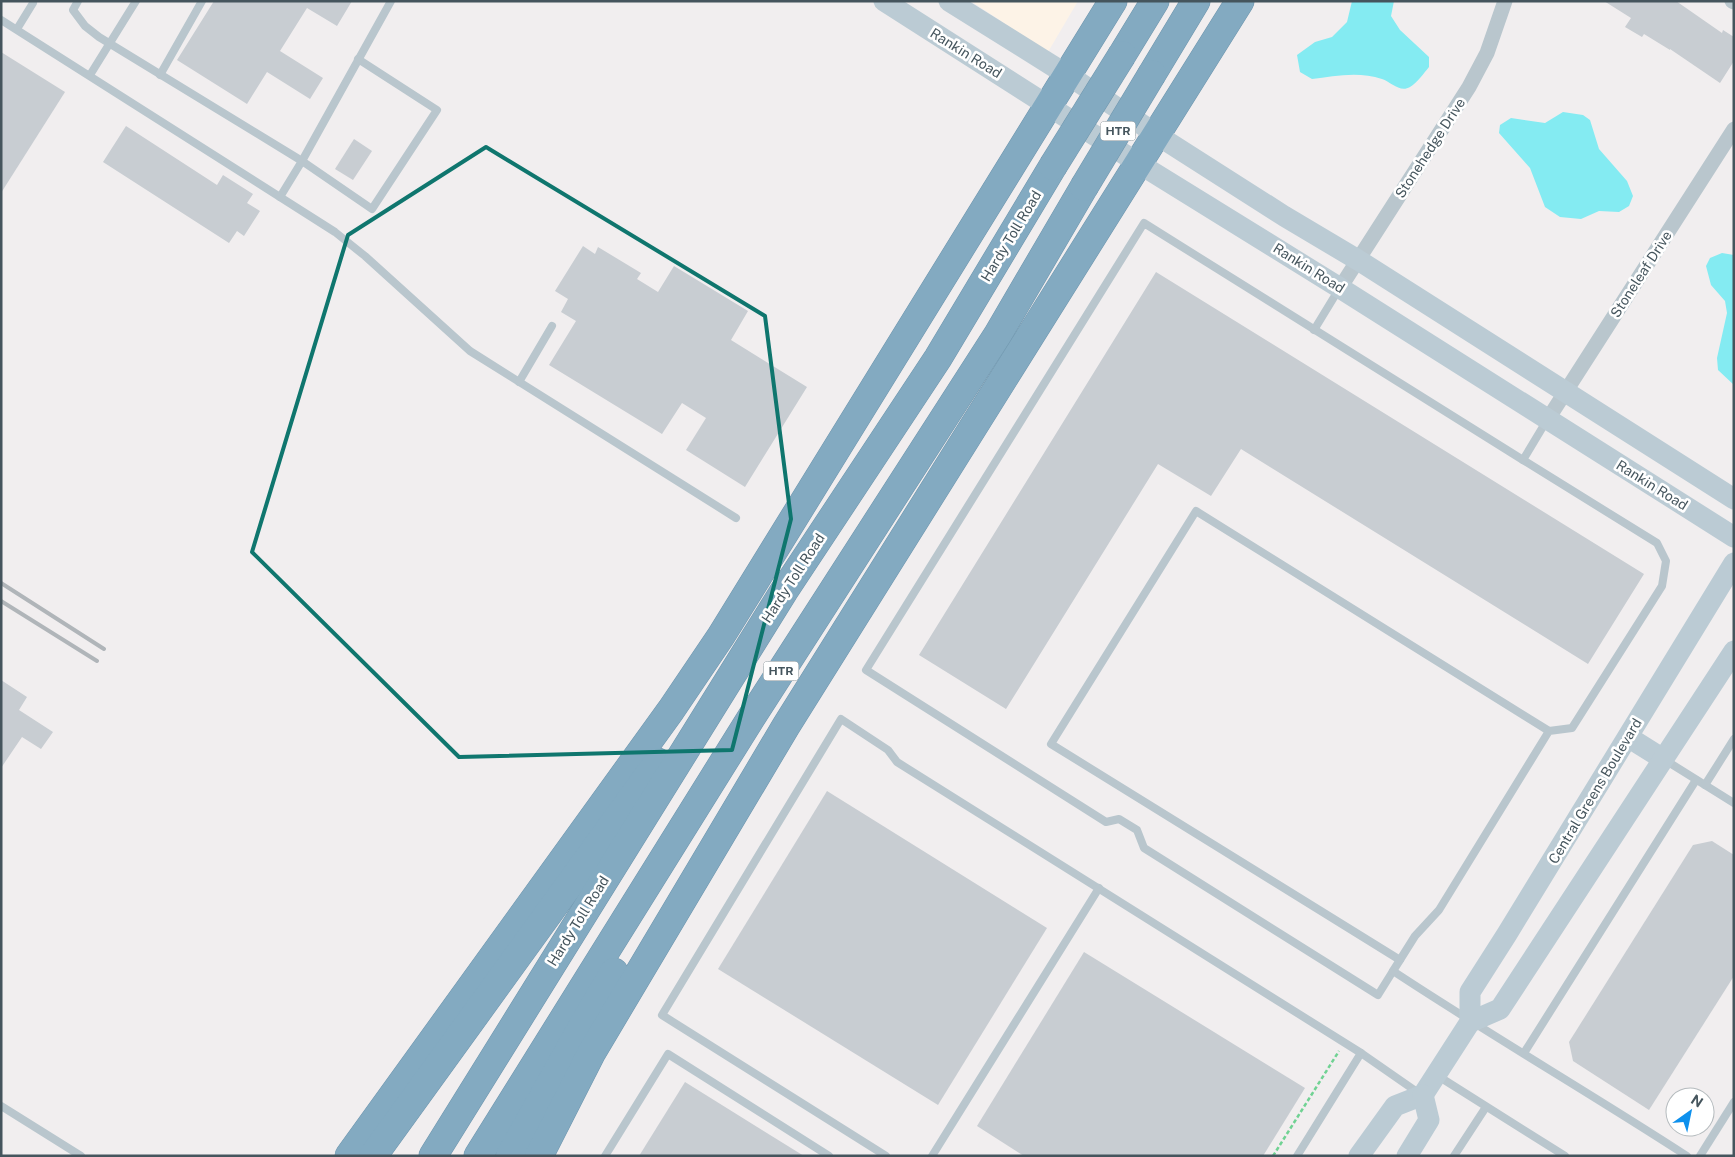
<svg xmlns="http://www.w3.org/2000/svg" width="1735" height="1157" font-family="'Public Sans',sans-serif">
<style>
.commercial{fill:#fdf3e7}
.water{fill:#84ebf2}
.building{fill:#c8cdd2}
.lines{fill:none;stroke-linecap:round;stroke-linejoin:round}
.highway-casing{stroke:#6e95ad;stroke-width:29}
.path{stroke:#70d293;stroke-width:2.5;stroke-dasharray:4 2.5;stroke-linecap:butt}
.lane{stroke:#b9c6cd;stroke-width:8}
.street{stroke:#b9c6cd;stroke-width:15}
.secondary{stroke:#bbcbd4;stroke-width:21}
.highway{stroke:#83aac1;stroke-width:28}
.rail{stroke:#b0b5b9;stroke-width:4}
.highway-bridge-casing{stroke:#6e95ad;stroke-width:29;stroke-linecap:butt}
.highway-bridge{stroke:#83aac1;stroke-width:28}
.marked{fill:none;stroke:#0f766e;stroke-width:4;stroke-linejoin:round}
.labels{text-anchor:middle;dominant-baseline:central;stroke-width:5;stroke-linejoin:round;paint-order:stroke}
.shield{fill:#fff;stroke:#7d888e;stroke-width:1}
.shield-label{font-size:12px;font-weight:bold;fill:#45555d}
.street-label{font-size:14px;fill:#45555d;stroke:#fff}
</style>
<rect width="100%" height="100%" fill="#f1eeef"/>
<path class="commercial" d="M 971,1 L 1078,1 L 1048,52 Z"/>
<g class="water">
<path d="M 1352,1 L 1394,1 L 1391,16 L 1400,30 L 1429,57 L 1429,67 C 1424,73 1417,83 1410,87 C 1400,93 1391,82 1382,79 C 1359,71 1334,76 1312,79 L 1300,72 L 1297,55 L 1315,42 L 1332,37 L 1347,22 Z"/>
<path d="M 1563,112 L 1583,115 L 1590,120 L 1599,149 L 1627,181 L 1633,196 L 1629,206 L 1619,212 L 1599,211 L 1581,219 L 1560,217 L 1545,207 L 1530,168 L 1499,133 L 1500,125 L 1511,118 L 1545,123 Z"/>
<path d="M 1722,253 L 1734,255 L 1734,385 L 1718,370 L 1717,358 L 1727,313 L 1725,301 L 1711,285 L 1706,266 L 1710,258 Z"/>
</g>
<g class="building">
<path d="M 214,1 L 352,1 L 337,26 L 307,8 L 280,51 L 323,78 L 310,99 L 267,72 L 247,104 L 177,60 Z"/>
<path d="M 1604,1 L 1676,1 L 1722,33 L 1723,30 L 1734,37 L 1734,61 L 1720,83 L 1670,49 L 1670,50 L 1644,34 L 1642,37 L 1625,27 L 1631,18 Z"/>
<path d="M 1,52 L 65,92 L 1,193 Z"/>
<path d="M 126,126 L 217,185 L 223,175 L 253,194 L 247,203 L 260,211 L 244,236 L 237,231 L 229,243 L 103,162 Z"/>
<path d="M 354,139 L 372,151 L 353,180 L 335,169 Z"/>
<path d="M 583,246 L 595,254 L 598,247 L 641,273 L 637,279 L 658,292 L 674,266 L 748,311 L 731,340 L 807,387 L 745,487 L 686,450 L 706,418 L 682,403 L 662,434 L 549,365 L 576,321 L 561,312 L 568,299 L 555,291 Z"/>
<path d="M 1156,272 L 1644,574 L 1588,664 L 1241,449 L 1211,496 L 1158,464 L 1006,709 L 919,655 Z"/>
<path d="M 1,680 L 27,697 L 19,710 L 53,732 L 41,749 L 22,737 L 1,768 Z"/>
<path d="M 827,791 L 1047,928 L 938,1105 L 718,969 Z"/>
<path d="M 1712,841 L 1734,855 L 1734,976 L 1649,1110 L 1573,1061 L 1569,1042 L 1693,845 Z"/>
<path d="M 1084,952 L 1305,1088 L 1263,1156 L 1024,1156 L 977,1126 Z"/>
<path d="M 685,1082 L 804,1156 L 639,1156 Z"/>
</g>
<g class="lines">
<g class="highway-casing">
<g id="highway">
<path d="M 1122,55 L 1155,1"/>
<path d="M 1152,74 L 1196,1"/>
<path d="M 349,1156 L 671,710 L 721,636 L 1113,1"/>
<path d="M 373,1156 L 658,762"/>
<path d="M 433,1156 L 784,591 L 938,358 L 1053,166"/>
<path d="M 478,1156 L 751,718 L 998,334 L 1084,187"/>
<path d="M 510,1156 L 582,1027 L 614,972"/>
<path d="M 539,1156 L 592,1052 L 786,726 L 1240,1"/>
</g>
</g>
<path class="path" d="M 1273,1156 L 1339,1051"/>
<g class="lane">
<path d="M 78,1 L 73,10 L 85,26 L 99,37 L 302,161 L 372,209 L 437,110 L 358,59"/>
<path d="M 1,20 L 335,232 L 365,256 L 470,351 L 736,518"/>
<path d="M 17,29 L 33,3"/>
<path d="M 90,75 L 136,1"/>
<path d="M 160,75 L 202,1"/>
<path d="M 280,197 L 302,161 L 391,1"/>
<path d="M 1314,330 L 1339,289"/>
<path d="M 519,382 L 552,326"/>
<path d="M 1547,420 L 1523,460 L 1144,223 L 866,670 L 1106,822 L 1119,819 L 1137,830 L 1144,848 L 1378,995 L 1393,971 C 1490,1035 1590,1093 1687,1156"/>
<path d="M 1665,760 L 1734,803"/>
<path d="M 1705,785 L 1734,739"/>
<path d="M 1400,960 L 1051,744 L 1196,511 L 1549,731"/>
<path d="M 1393,971 L 1415,936 L 1439,910 L 1549,731 L 1572,728 L 1662,586 L 1666,561 L 1657,543 L 1523,460"/>
<path d="M 1524,1053 L 1696,780"/>
<path d="M 1438,1076 L 1565,1156"/>
<path d="M 1,1106 L 81,1156"/>
<path d="M 605,1156 L 668,1054 L 829,1156"/>
<path d="M 886,1156 L 662,1015 L 841,719 L 888,750 L 897,762 L 1361,1053 L 1420,1094"/>
<path d="M 932,1156 L 1099,888"/>
<path d="M 1297,1156 L 1361,1053"/>
<path d="M 1454,1156 L 1486,1107"/>
<path d="M 1700,1156 L 1734,1102"/>
</g>
<g class="street">
<path d="M 1732,1 L 1734,2"/>
<path d="M 1340,288 L 1469,87 L 1487,53 L 1505,1"/>
<path d="M 1548,419 L 1734,129"/>
</g>
<g class="secondary">
<path d="M 884,1 L 1138,163 L 1340,288 L 1734,537"/>
<path d="M 949,1 L 1080,83 L 1168,142 L 1284,216 L 1358,260 L 1734,499"/>
<path d="M 1628,737 L 1663,759"/>
<path d="M 1470,1022 L 1500,1009 L 1734,651"/>
<path d="M 1359,1156 L 1395,1106 L 1423,1095 L 1470,1022 L 1470,992 L 1507,934 L 1734,563"/>
<path d="M 1407,1156 L 1429,1120 L 1423,1095"/>
</g>
<use href="#highway" class="highway"/>
<g class="rail">
<path d="M 1,583 L 104,649"/>
<path d="M 1,601 L 97,661"/>
</g>
<g class="highway-bridge-casing">
<g id="highway-bridge">
<path d="M 1053,166 L 1122,55"/>
<path d="M 1084,187 L 1152,74"/>
</g>
</g>
<use href="#highway-bridge" class="highway-bridge"/>
</g>
<path class="marked" d="M 486,147 L 765,316 L 791,519 L 732,750 L 459,757 L 252,552 L 348,235 Z"/>
<g class="labels">
<g class="shield">
<rect x="1100.5" y="121.5" width="35" height="19" rx="4"/>
<rect x="763.5" y="661.5" width="35" height="19" rx="4"/>
</g>
<g class="shield-label">
<text x="1118" y="131">HTR</text>
<text x="781" y="671">HTR</text>
</g>
<g class="street-label">
<text transform="translate(966 53) rotate(32)">Rankin Road</text>
<text transform="translate(1430 148) rotate(-57)">Stonehedge Drive</text>
<text transform="translate(1011 236) rotate(-59)">Hardy Toll Road</text>
<text transform="translate(1309 268) rotate(32)">Rankin Road</text>
<text transform="translate(1641 274) rotate(-57)">Stoneleaf Drive</text>
<text transform="translate(1652 485) rotate(32)">Rankin Road</text>
<text transform="translate(793 578) rotate(-57)">Hardy Toll Road</text>
<text transform="translate(1595 791) rotate(-59)">Central Greens Boulevard</text>
<text transform="translate(578 921) rotate(-58)">Hardy Toll Road</text>
</g>
</g>
<rect width="1735" height="1157" fill="none" stroke="#45555d" stroke-width="5"/>
<g transform="translate(1690 1112) rotate(33)"><circle r="24" fill="#ffffff" stroke="#b5bbbe"/>
<path d="M0-4L9 19L0 12L-9 19Z" fill="#0d90ed"/>
<text y="-8" font-size="14" font-weight="bold" text-anchor="middle" fill="#45555d">N</text>
</g>
</svg>
